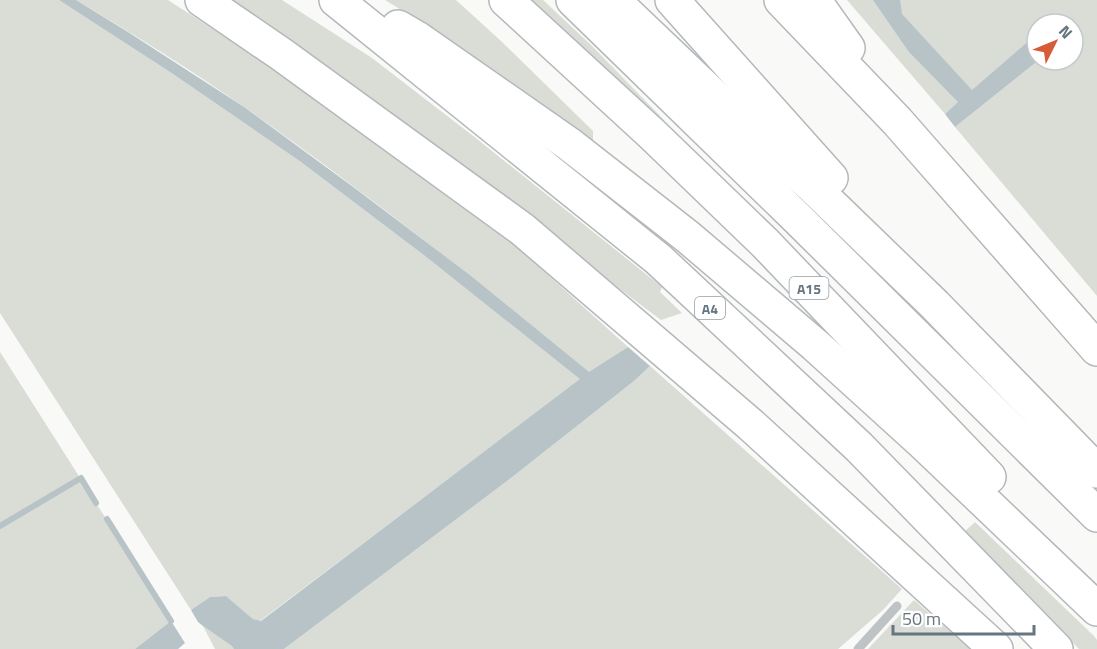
<svg xmlns="http://www.w3.org/2000/svg" width="1097" height="649" font-family="'Titillium Web',sans-serif">
<style>
.green{fill:#d9ddd6}
.water{fill:#b7c3c6}
.lines{fill:none;stroke-linecap:round;stroke-linejoin:round}
.stream{stroke:#b7c3c6;stroke-width:6}
.motorway-casing{stroke:#b4b8bb;stroke-width:36}
.service{stroke:#bec3c6;stroke-width:9}
.motorway{stroke:#fff;stroke-width:33}
.labels{text-anchor:middle;dominant-baseline:central;stroke-width:6;stroke-linejoin:round;paint-order:stroke}
.shield{fill:#fff;stroke:#949ea6;stroke-width:1.5}
.shield-label{font-size:14px;font-weight:bold;fill:#667580}
</style>
<rect width="100%" height="100%" fill="#f9f9f7"/>
<g class="green">
<path d="M 0,0 L 59,0 L 64,3 L 173,74 L 301,162 L 425,256 L 581,379 L 260,621 L 253,619 L 226,596 L 210,597 L 191,610 L 0,313 Z"/>
<path d="M 76,0 L 168,0 L 347,116 L 478,212 L 628,347 L 589,373 C 477,281 363,190 244,107 C 190,69 133,34 76,0 Z"/>
<path d="M 219,0 L 282,0 L 372,58 L 477,139 L 662,287 L 660,292 L 682,313 L 661,320 L 555,240 Z"/>
<path d="M 385,0 L 456,0 L 501,41 L 593,131 L 593,143 L 411,16 Z"/>
<path d="M 519,0 L 543,0 L 590,44 L 666,122 L 578,55 Z"/>
<path d="M 847,0 L 1097,0 L 1097,296 L 955,127 L 1039,60 L 1073,60 L 1073,24 L 1037,24 L 1037,39 L 1034,36 L 945,114 Z"/>
<path d="M 0,352 L 171,621 L 135,649 L 0,649 Z"/>
<path d="M 650,366 L 902,589 L 883,610 L 838,649 L 284,649 L 511,478 L 634,381 Z"/>
<path d="M 975,522 L 1094,636 L 1097,640 L 1097,649 L 1079,649 L 964,532 Z"/>
<path d="M 914,600 L 970,649 L 868,649 Z"/>
<path d="M 203,626 L 233,646 L 234,649 L 215,649 Z"/>
</g>
<g class="water">
<path d="M 59,0 L 76,0 L 128,32 L 244,107 L 356,189 L 471,276 L 589,372 L 628,347 L 650,366 L 634,381 L 511,478 L 284,649 L 234,649 L 232,646 L 203,626 L 198,622 L 191,610 L 210,597 L 226,596 L 253,619 L 261,621 L 580,379 L 425,256 L 301,162 L 173,74 Z"/>
<path d="M 873,0 L 900,0 L 902,14 L 972,90 L 1034,36 L 1037,39 L 1037,60 L 1039,60 L 955,127 L 945,114 L 958,102 L 909,52 Z"/>
<path d="M 171,621 L 185,643 L 178,649 L 135,649 Z"/>
</g>
<g class="lines">
<g class="stream">
<path d="M 107,519 L 171,621"/>
<path d="M 0,526 L 81,478 L 96,503"/>
</g>
<g class="motorway-casing">
<g id="motorway">
<path d="M 202,0 L 281,54 L 522,229 L 751,425 L 996,649"/>
<path d="M 336,0 L 658,259 L 859,447 L 1056,649"/>
<path d="M 506,0 L 653,135 L 765,243 L 989,477"/>
<path d="M 573,0 L 798,219 L 1097,515"/>
<path d="M 613,0 L 758,138 L 812,186 L 935,305 L 1097,471"/>
<path d="M 672,0 L 831,178"/>
<path d="M 781,0 L 897,121 L 1097,349"/>
<path d="M 814,0 L 848,48"/>
<path d="M 398,27 L 417,38 L 569,144 L 688,237 L 815,345 L 923,443 L 1097,609"/>
</g>
</g>
<path class="service" d="M 858,649 L 897,606"/>
<use href="#motorway" class="motorway"/>
</g>
<g class="labels">
<g class="shield">
<rect x="789.5" y="277" width="39" height="22" rx="4.5"/>
<rect x="695" y="297" width="30" height="22" rx="4.5"/>
</g>
<g class="shield-label">
<text x="809" y="288">A15</text>
<text x="710" y="308">A4</text>
</g>
</g>
<g transform="translate(1055 42) rotate(47)"><circle r="28" fill="#ffffff" stroke="#c2c8cc" stroke-width="1.5"/>
<path d="M0-4.5L10 22L0 15L-10 22Z" fill="#d75b38"/>
<text y="-9" font-size="16" font-weight="bold" text-anchor="middle" fill="#667580">N</text>
</g>
<path d="M893 625v9h141v-9" fill="none" stroke="#667580" stroke-width="3"/>
<text x="902" y="625" font-size="18" fill="#667580" stroke="#ffffff" stroke-width="4.5" paint-order="stroke">50 m</text>
</svg>
